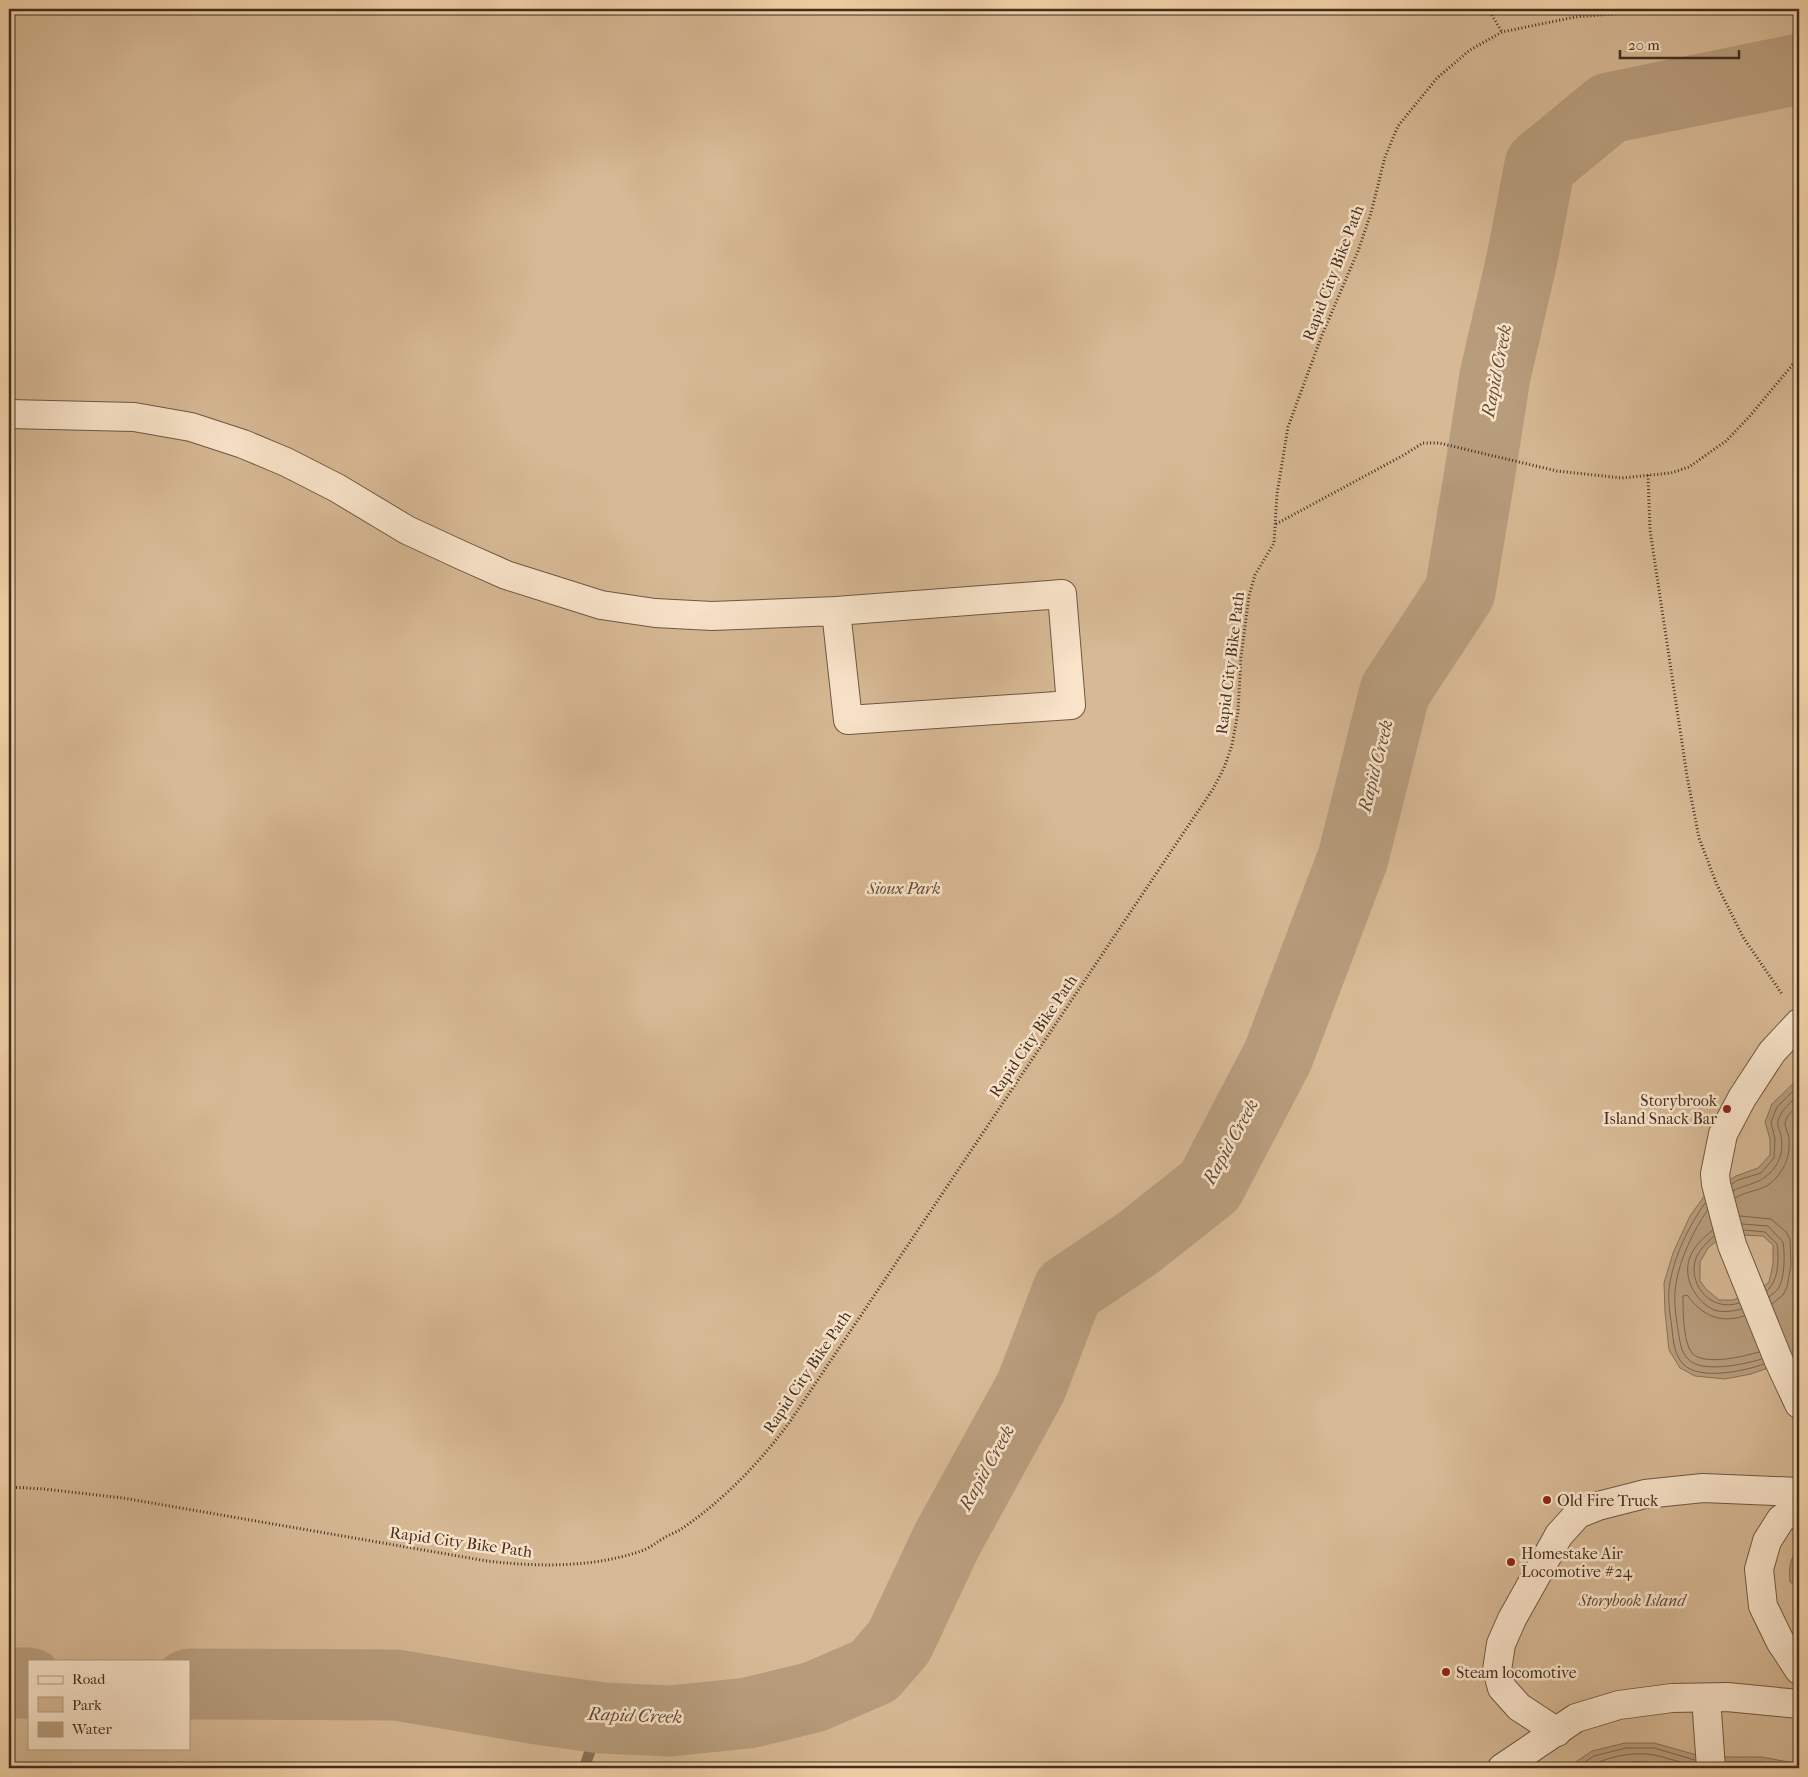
<svg xmlns="http://www.w3.org/2000/svg" width="1808" height="1777" font-family="'IM FELL French Canon',serif">
<style>
.green{fill:#d7b995;stroke:#8c745a;fill-rule:evenodd}
.water{fill:#b89d7d;stroke:#887158;fill-rule:evenodd}
.lines{fill:none;stroke-linecap:round;stroke-linejoin:round}
.shore{stroke:#7c664e;stroke-width:1}
.stream{stroke:#887158;stroke-width:11}
.river{stroke:#b89d7d;stroke-width:71}
.minor-casing{stroke:#6e5843;stroke-width:30}
.path{stroke:#412e20;stroke-width:3;stroke-dasharray:1 2.5;stroke-linecap:butt}
.minor{stroke:#f9e4ca;stroke-width:28}
.poi-dot{fill:#8f2418;stroke:#f9e4ca;stroke-width:2}
.labels{text-anchor:middle;dominant-baseline:central;stroke-width:5;stroke-linejoin:round;paint-order:stroke}
.street-label{font-size:16px;fill:#412e20;stroke:#f9e4ca}
.park-label{font-size:16px;font-style:italic;fill:#5f4a37;stroke:#f9e4ca}
.poi-label{font-size:16px;fill:#412e20;stroke:#f9e4ca;text-anchor:start}
.water-label{font-size:18px;font-style:italic;fill:#5f4a37;stroke:#f9e4ca}
</style>
<rect width="100%" height="100%" fill="#f6d6ad"/>
<filter id="stains"><feTurbulence type="fractalNoise" baseFrequency=".004" numOctaves="4"/><feColorMatrix values="0 0 0 0 .2 0 0 0 0 .09 0 0 0 0 .02 0 0 0 .5 -.17"/></filter>
<radialGradient id="worn" r=".72"><stop offset=".6" stop-color="#630" stop-opacity="0"/><stop offset="1" stop-color="#630" stop-opacity=".3"/></radialGradient>
<path class="green" d="M 9,9 L 1799,9 L 1799,1768 L 9,1768 ZM 29,1661 L 189,1661 L 189,1748 L 29,1748 Z"/>
<g class="water">
<path d="M 1799,1078 L 1799,1357 L 1751,1374 L 1725,1379 L 1695,1376 L 1680,1368 L 1669,1350 L 1665,1312 L 1664,1283 L 1673,1253 L 1690,1216 L 1705,1195 L 1736,1176 L 1758,1168 L 1770,1155 L 1770,1139 L 1765,1122 L 1772,1104 ZM 1742,1235 L 1763,1236 L 1773,1245 L 1773,1264 L 1769,1282 L 1757,1292 L 1733,1300 L 1719,1300 L 1706,1289 L 1700,1281 L 1700,1262 L 1708,1248 L 1719,1239 Z"/>
<path d="M 1799,1549 L 1799,1589 L 1790,1582 C 1789,1569 1789,1558 1799,1549 Z"/>
<path d="M 1625,1743 L 1654,1743 L 1704,1757 L 1762,1757 L 1799,1764 L 1799,1768 L 1567,1768 L 1592,1751 Z"/>
</g>
<g class="lines">
<g class="shore">
<path d="M 1732,1184 L 1738,1180 L 1761,1173 L 1774,1158 L 1775,1139 L 1771,1122 L 1777,1107 L 1799,1085"/>
<path d="M 1733,1191 C 1743,1185 1757,1184 1765,1177 C 1779,1167 1784,1152 1781,1136 C 1780,1131 1777,1126 1778,1121 C 1781,1109 1791,1103 1799,1094"/>
<path d="M 1735,1198 C 1746,1191 1761,1191 1771,1183 C 1785,1170 1790,1157 1789,1138 C 1788,1133 1785,1127 1785,1123 C 1786,1115 1794,1110 1799,1105"/>
<path d="M 1705,1203 C 1689,1226 1675,1254 1670,1282 C 1667,1297 1670,1314 1672,1328 C 1673,1340 1674,1354 1683,1364 C 1699,1381 1745,1371 1764,1364"/>
<path d="M 1707,1211 C 1694,1229 1679,1261 1676,1284 C 1673,1299 1676,1316 1678,1330 C 1680,1340 1680,1351 1688,1359 C 1702,1374 1745,1364 1762,1359"/>
<path d="M 1740,1216 L 1771,1219 L 1786,1232 L 1790,1239 L 1791,1265 L 1787,1287 L 1783,1295 L 1772,1304"/>
<path d="M 1742,1224 L 1768,1226 L 1783,1242 C 1785,1253 1785,1279 1778,1289 C 1776,1292 1772,1294 1769,1297"/>
<path d="M 1713,1230 C 1703,1238 1695,1245 1690,1257 C 1682,1277 1695,1301 1714,1310 C 1722,1313 1734,1311 1742,1309"/>
<path d="M 1744,1230 L 1765,1232 L 1777,1244 C 1779,1259 1779,1280 1767,1291"/>
<path d="M 1714,1236 C 1706,1243 1698,1251 1695,1261 C 1689,1288 1713,1312 1739,1303"/>
<path d="M 1744,1316 C 1719,1324 1702,1315 1687,1295 L 1683,1296 C 1683,1310 1683,1344 1693,1354 C 1706,1366 1745,1356 1759,1352"/>
<path d="M 1726,1762 L 1762,1762 L 1795,1768"/>
<path d="M 1576,1768 L 1594,1756 L 1626,1748 L 1654,1748 L 1695,1760"/>
<path d="M 1587,1768 C 1605,1757 1633,1751 1654,1755 C 1668,1758 1682,1763 1696,1766"/>
<path d="M 1602,1768 C 1631,1761 1642,1759 1671,1768"/>
</g>
<path class="stream" d="M 584,1768 L 602,1718"/>
<g class="river">
<path d="M 9,1683 L 29,1683"/>
<path d="M 189,1684 L 396,1685 L 538,1709 L 602,1718 L 670,1721 L 748,1713 L 814,1697 L 874,1671 L 899,1642 L 947,1540 L 1031,1387 L 1068,1290 L 1138,1243 L 1210,1186 L 1278,1056 L 1353,858 L 1395,691 L 1460,592 L 1479,478 L 1495,376 L 1522,259 L 1540,165 L 1609,108 L 1799,69"/>
</g>
<g class="minor-casing">
<g id="minor">
<path d="M 9,414 L 134,417 L 191,427 L 243,444 L 286,462 L 337,488 L 407,530 L 461,555 L 506,575 L 601,605 L 655,613 L 712,616 L 836,611 L 1062,594 L 1071,705 L 848,720 L 836,611"/>
<path d="M 1799,1023 L 1772,1052 L 1742,1098 L 1723,1134 L 1715,1174 L 1716,1184 L 1732,1245 L 1778,1359 L 1799,1404"/>
<path d="M 1799,1506 L 1781,1519 L 1767,1541 L 1759,1569 L 1763,1606 L 1780,1641 L 1799,1670"/>
<path d="M 1706,1698 L 1711,1768"/>
<path d="M 1557,1732 L 1519,1707 L 1502,1688 L 1497,1670 L 1501,1644 L 1512,1619 L 1559,1535 L 1578,1514 L 1598,1506 L 1645,1494 L 1703,1488 L 1799,1492"/>
<path d="M 1502,1768 L 1576,1718 L 1619,1705 L 1672,1698 L 1727,1697 L 1799,1704"/>
</g>
</g>
<g class="path">
<path d="M 1488,9 L 1502,32"/>
<path d="M 1648,475 L 1650,530 L 1687,776 L 1699,838 L 1717,885 L 1743,937 L 1782,994"/>
<path d="M 1276,524 L 1402,456 L 1423,443 L 1439,443 L 1557,471 L 1622,478 L 1671,473 L 1689,467 L 1726,441 L 1749,417 L 1799,357"/>
<path d="M 9,1487 L 44,1489 L 123,1498 L 487,1561 C 539,1567 594,1568 644,1550 C 651,1547 657,1542 664,1538 C 670,1534 678,1532 684,1527 C 724,1500 763,1459 791,1420 L 1182,835 L 1213,789 L 1224,768 L 1232,745 L 1238,712 L 1241,657 L 1249,596 L 1255,575 L 1274,543 L 1277,494 L 1288,427 L 1322,335 L 1358,251 L 1371,213 L 1385,157 L 1398,126 L 1437,78 L 1470,50 L 1502,32 L 1575,17 L 1624,13 L 1653,9"/>
</g>
<use href="#minor" class="minor"/>
</g>
<g class="poi-dot">
<circle cx="1727" cy="1109" r="5"/>
<circle cx="1547" cy="1500" r="5"/>
<circle cx="1511" cy="1562" r="5"/>
<circle cx="1446" cy="1672" r="5"/>
</g>
<g class="labels">
<g class="street-label">
<text transform="translate(1333 273) rotate(-69)">Rapid City Bike Path</text>
<text transform="translate(1230 663) rotate(-83)">Rapid City Bike Path</text>
<text transform="translate(1033 1036) rotate(-56)">Rapid City Bike Path</text>
<text transform="translate(807 1372) rotate(-56)">Rapid City Bike Path</text>
<text transform="translate(461 1542) rotate(8)">Rapid City Bike Path</text>
</g>
<g class="park-label">
<text x="904" y="888">Sioux Park</text>
<text x="1632" y="1600">Storybook Island</text>
</g>
<g class="poi-label">
<text x="1717" y="1100" text-anchor="end">Storybrook<tspan x="1717" dy="18">Island Snack Bar</tspan></text>
<text x="1557" y="1500">Old Fire Truck</text>
<text x="1521" y="1553">Homestake Air<tspan x="1521" dy="18">Locomotive #24</tspan></text>
<text x="1456" y="1672">Steam locomotive</text>
</g>
<g class="water-label">
<text transform="translate(1497 371) rotate(-79)">Rapid Creek</text>
<text transform="translate(1376 766) rotate(-76)">Rapid Creek</text>
<text transform="translate(1231 1142) rotate(-61)">Rapid Creek</text>
<text transform="translate(987 1468) rotate(-61)">Rapid Creek</text>
<text transform="translate(635 1716) rotate(2)">Rapid Creek</text>
</g>
</g>
<rect width="1808" height="1777" fill="none" stroke="#f6d6ad" stroke-width="30"/>
<rect x="10" y="10" width="1788" height="1757" fill="none" stroke="#412e20" stroke-width="2.5"/>
<rect x="15" y="15" width="1778" height="1747" fill="none" stroke="#412e20"/>
<rect x="28" y="1660" width="162" height="90" fill="#f9e4ca" stroke="#af9b86"/>
<rect x="38" y="1676" width="25" height="8" fill="#f9e4ca" stroke="#af9b86"/>
<text x="72" y="1684" font-size="15" fill="#412e20">Road</text>
<rect x="38" y="1697" width="25" height="15" fill="#d7b995" stroke="#af9b86"/>
<text x="72" y="1710" font-size="15" fill="#412e20">Park</text>
<rect x="38" y="1722" width="25" height="15" fill="#b89d7d" stroke="#af9b86"/>
<text x="72" y="1734" font-size="15" fill="#412e20">Water</text>
<path d="M1620 50v8h119v-8" fill="none" stroke="#412e20" stroke-width="2.5"/>
<text x="1628" y="50" font-size="15" fill="#412e20" stroke="#f9e4ca" stroke-width="4" paint-order="stroke">20 m</text>
<rect width="100%" height="100%" filter="url(#stains)"/>
<rect width="100%" height="100%" fill="url(#worn)"/>
</svg>
